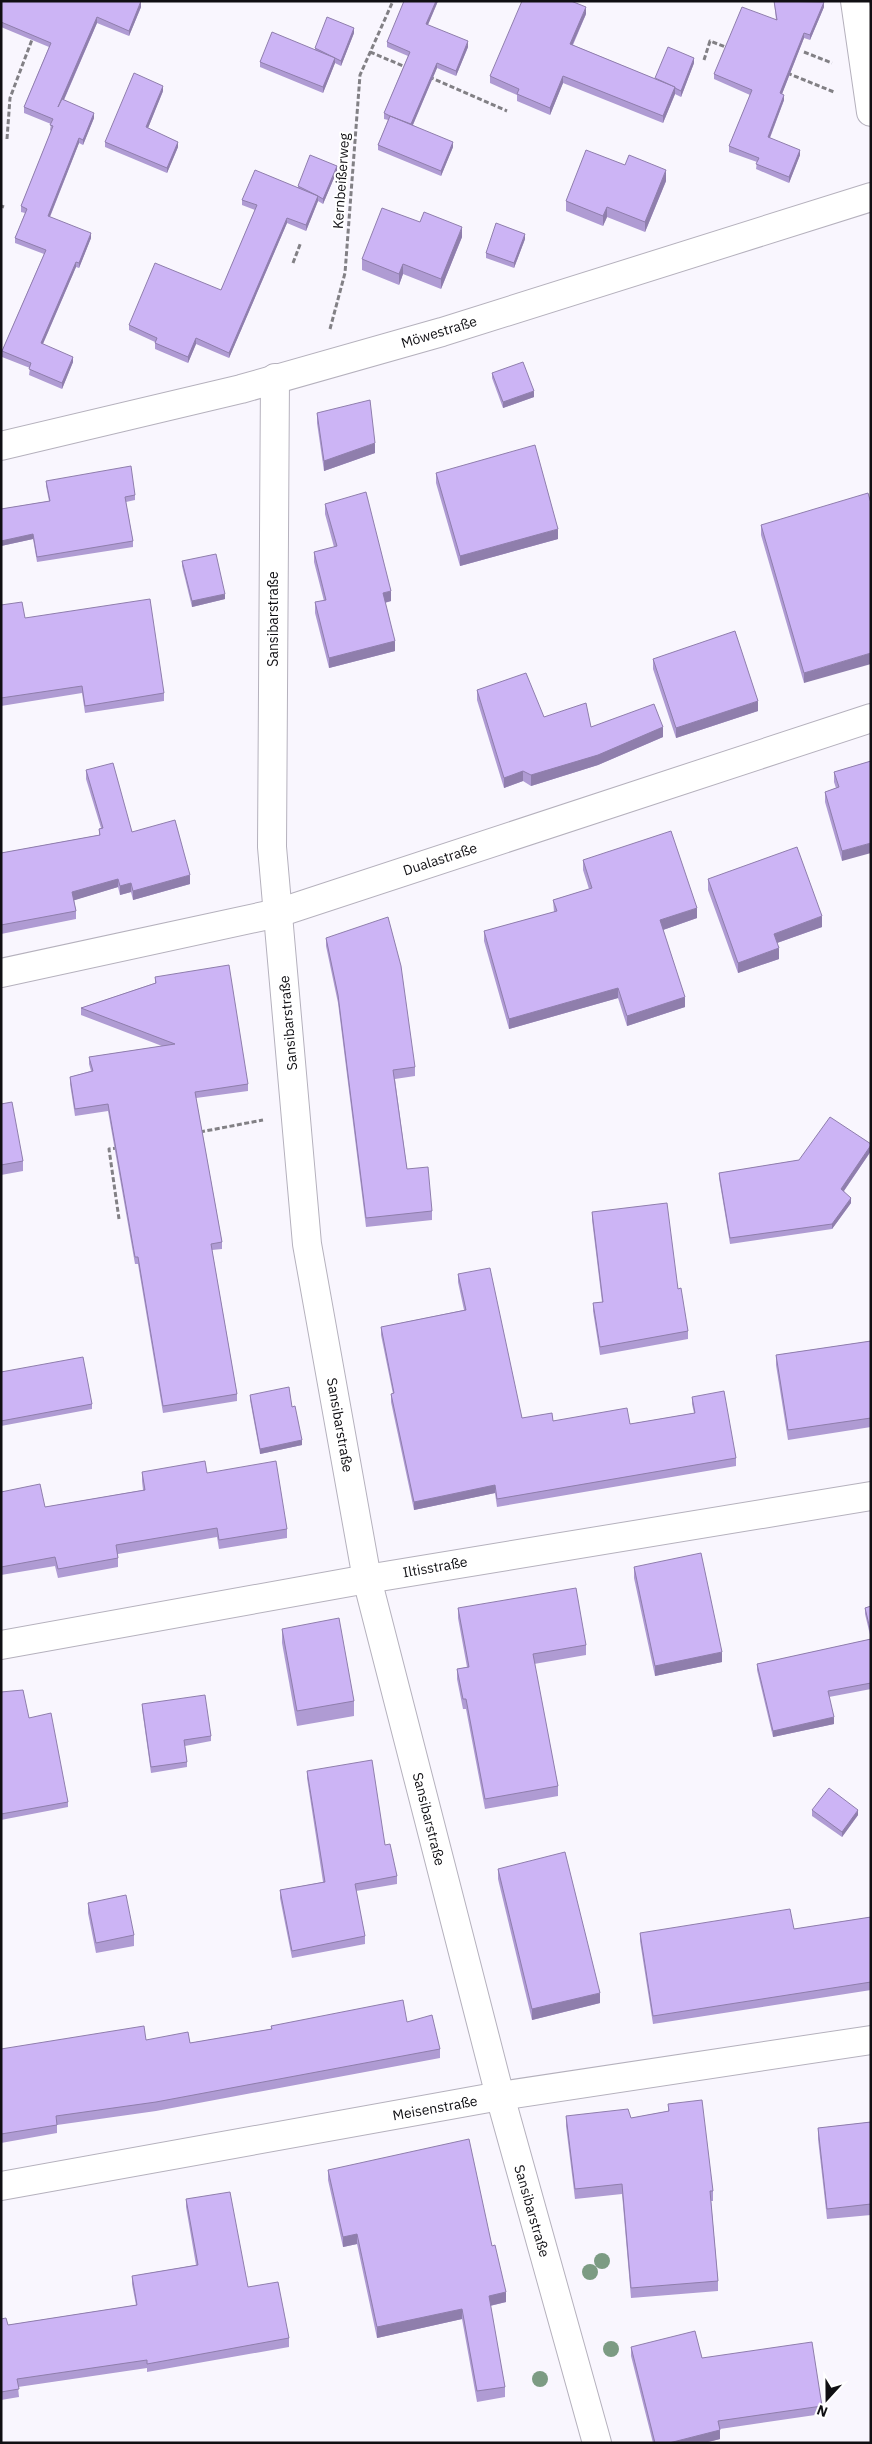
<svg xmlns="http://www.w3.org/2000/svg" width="872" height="2444" font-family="'IBM Plex Sans',sans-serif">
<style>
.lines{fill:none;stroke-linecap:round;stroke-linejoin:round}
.minor-casing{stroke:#b5b1bd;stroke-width:30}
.path{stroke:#828085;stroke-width:3;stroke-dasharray:5 2.5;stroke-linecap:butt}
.minor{stroke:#fff;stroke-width:28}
.tree{fill:#7c9b83}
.wall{fill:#af9bd3}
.shaded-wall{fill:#8f7eac}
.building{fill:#ccb4f5;stroke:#8f7eac}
.labels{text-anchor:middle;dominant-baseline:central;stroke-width:4;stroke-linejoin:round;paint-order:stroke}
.street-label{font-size:14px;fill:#100f13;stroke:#fff}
</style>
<rect width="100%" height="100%" fill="#f9f6fe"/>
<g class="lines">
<g class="minor-casing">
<g id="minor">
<path d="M 855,1 L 871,112"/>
<path d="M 275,378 L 272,847 L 307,1244 L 367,1579 L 500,2096 L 597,2443"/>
<path d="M 1,446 L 241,389 L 442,332 L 871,197"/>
<path d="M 1,973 L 278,913 L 871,718"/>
<path d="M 1,1645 L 367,1579 L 871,1496"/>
<path d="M 1,2186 L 500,2096 L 871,2040"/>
</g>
</g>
<g class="path">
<path d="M 370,52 L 408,68"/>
<path d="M 804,52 L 832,63"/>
<path d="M 704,60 L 710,41 L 728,48"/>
<path d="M 787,73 L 834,92"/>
<path d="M 429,77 L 507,111"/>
<path d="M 7,139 L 10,98 L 33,37"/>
<path d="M 1,206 L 4,207"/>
<path d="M 293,263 L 301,242"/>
<path d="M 330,329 L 345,273 L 360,75 L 393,1"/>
<path d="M 200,1132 L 263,1120"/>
<path d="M 118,1148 L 109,1149 L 119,1219"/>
<path d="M 760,2442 L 760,2443"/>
</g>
<use href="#minor" class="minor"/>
</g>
<g class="tree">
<circle cx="602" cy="2261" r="8"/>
<circle cx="590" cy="2272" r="8"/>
<circle cx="611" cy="2349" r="8"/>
<circle cx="540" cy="2379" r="8"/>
</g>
<g class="wall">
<path d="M 1,1 L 141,7 L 129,36 L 97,23 L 64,100 L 94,118 L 83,145 L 79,143 L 50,217 L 91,238 L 79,268 L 76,267 L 43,344 L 73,362 L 62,389 L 29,375 L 30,368 L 2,357 L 2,351 L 44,254 L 15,243 L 15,238 L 25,213 L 21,212 L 21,206 L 51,131 L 50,130 L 51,124 L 24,113 L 24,107 L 49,47 L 1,27 Z"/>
<path d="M 438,1 L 428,25 L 468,47 L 456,76 L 437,68 L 413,125 L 453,147 L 441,176 L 378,150 L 378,145 L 388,120 L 384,119 L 384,113 L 408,56 L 387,47 L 387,42 Z"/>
<path d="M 774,1 L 823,1 L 824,7 L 810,40 L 804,38 L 782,94 L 784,100 L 770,138 L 800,155 L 789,183 L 756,169 L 757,162 L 729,152 L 729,146 L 750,95 L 714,79 L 714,74 L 776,20 Z"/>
<path d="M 586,14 L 573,45 L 655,79 L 694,63 L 681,97 L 675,94 L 663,123 L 563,83 L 550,115 L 517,101 L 517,95 L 490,83 L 490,76 Z"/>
<path d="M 354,33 L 341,66 L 335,63 L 323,93 L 260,67 L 260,62 L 315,50 L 315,48 Z"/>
<path d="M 163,91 L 148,128 L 178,147 L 167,173 L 105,147 L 105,142 Z"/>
<path d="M 625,165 L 666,181 L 645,232 L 607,217 L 603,226 L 566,211 L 566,201 Z"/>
<path d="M 337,171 L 323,204 L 318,201 L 306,231 L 287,223 L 229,358 L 196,344 L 188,363 L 155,349 L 155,342 L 129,330 L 129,325 L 221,290 L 255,210 L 242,205 L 242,200 L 298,187 L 298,186 Z"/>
<path d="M 420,222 L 462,237 L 441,289 L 403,274 L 399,285 L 362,270 L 362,259 Z"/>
<path d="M 525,239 L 514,268 L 486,258 L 486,253 Z"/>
<path d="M 492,373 L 534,397 L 503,408 L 492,378 Z"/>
<path d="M 317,413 L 375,453 L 324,471 L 317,423 Z"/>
<path d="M 436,473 L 558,539 L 460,566 L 436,483 Z"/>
<path d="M 46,481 L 135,495 L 135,500 L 126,502 L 133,541 L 133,547 L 37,562 L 33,539 L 1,546 L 1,509 L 49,501 L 46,486 Z"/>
<path d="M 871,503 L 804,683 L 761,535 L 761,525 Z"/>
<path d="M 325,504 L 391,601 L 385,603 L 395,651 L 329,668 L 315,613 L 315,602 L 324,601 L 314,562 L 314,552 L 334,547 L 325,514 Z"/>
<path d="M 182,561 L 225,599 L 192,607 L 182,566 Z"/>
<path d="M 1,605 L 164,693 L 164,701 L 85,713 L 82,693 L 1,706 Z"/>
<path d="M 653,659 L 758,711 L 676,738 L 653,669 Z"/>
<path d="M 477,690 L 544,717 L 591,727 L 663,737 L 598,765 L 531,786 L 523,781 L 504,788 L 477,700 Z"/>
<path d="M 871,761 L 842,861 L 825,802 L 825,792 L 836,788 L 834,782 L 834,772 Z"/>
<path d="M 86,770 L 132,832 L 190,884 L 133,900 L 131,892 L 120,895 L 118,887 L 74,900 L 76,911 L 76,919 L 1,934 L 1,853 L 99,835 L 99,829 L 101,828 L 86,779 Z"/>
<path d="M 583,860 L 697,918 L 663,930 L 685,1007 L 627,1026 L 618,998 L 509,1029 L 484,941 L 484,931 L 554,912 L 553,900 L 589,889 L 583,870 Z"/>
<path d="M 708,879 L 822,927 L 777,943 L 779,959 L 738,973 L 708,890 Z"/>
<path d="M 326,938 L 415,1067 L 415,1076 L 395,1079 L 407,1169 L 432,1211 L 432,1220 L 366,1227 L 338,1003 L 326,946 Z"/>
<path d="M 155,977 L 248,1084 L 248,1091 L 196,1098 L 222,1242 L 222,1249 L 212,1250 L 237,1394 L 237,1401 L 163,1413 L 138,1264 L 135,1264 L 108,1111 L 75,1116 L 70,1084 L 70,1077 L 91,1071 L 89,1064 L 89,1057 L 162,1046 L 81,1015 L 81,1008 L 155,983 Z"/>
<path d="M 1,1104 L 23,1161 L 23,1171 L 1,1175 Z"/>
<path d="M 871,1144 L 871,1151 L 844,1191 L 851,1203 L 832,1229 L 730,1244 L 719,1178 L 719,1173 L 799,1160 Z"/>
<path d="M 592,1212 L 678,1289 L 688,1331 L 688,1339 L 600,1355 L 593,1311 L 593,1303 L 602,1302 L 592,1220 Z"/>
<path d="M 458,1274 L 522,1418 L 553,1421 L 630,1424 L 694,1413 L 692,1404 L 692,1397 L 736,1458 L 736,1466 L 497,1507 L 495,1493 L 414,1510 L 391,1402 L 391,1394 L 393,1394 L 381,1335 L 381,1327 L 464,1310 L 458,1282 Z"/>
<path d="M 871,1341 L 871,1427 L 788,1440 L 776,1365 L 776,1355 Z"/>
<path d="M 1,1372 L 92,1404 L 92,1409 L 1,1426 Z"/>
<path d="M 250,1395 L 292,1407 L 302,1445 L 260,1454 L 250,1400 Z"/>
<path d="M 142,1472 L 207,1473 L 287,1529 L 287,1538 L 219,1549 L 217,1537 L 118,1554 L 118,1567 L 58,1578 L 55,1566 L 1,1575 L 1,1492 L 45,1507 L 143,1490 L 142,1481 Z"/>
<path d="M 634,1567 L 722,1662 L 655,1676 L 634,1578 Z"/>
<path d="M 871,1606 L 871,1689 L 829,1697 L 834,1724 L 773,1737 L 757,1670 L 757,1664 L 871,1639 L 865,1614 L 865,1608 Z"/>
<path d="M 458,1608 L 586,1645 L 586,1655 L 534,1664 L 558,1786 L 558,1796 L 485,1809 L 466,1709 L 463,1709 L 457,1679 L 457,1669 L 467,1667 L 458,1618 Z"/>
<path d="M 282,1629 L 354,1701 L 354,1716 L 297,1726 L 282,1643 Z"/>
<path d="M 1,1692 L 29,1718 L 68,1802 L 68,1807 L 1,1820 Z"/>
<path d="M 142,1704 L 211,1736 L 211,1741 L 185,1746 L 187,1762 L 187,1767 L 151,1773 L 142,1709 Z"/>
<path d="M 307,1771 L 385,1845 L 397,1876 L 397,1884 L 356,1891 L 365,1936 L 365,1944 L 292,1958 L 280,1898 L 280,1890 L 323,1882 L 307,1778 Z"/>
<path d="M 812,1810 L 858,1815 L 842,1837 L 812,1816 Z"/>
<path d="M 498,1869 L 600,2003 L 532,2020 L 498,1879 Z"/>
<path d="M 88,1903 L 134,1935 L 134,1946 L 96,1953 L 88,1913 Z"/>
<path d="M 871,1917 L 871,1990 L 653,2024 L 640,1941 L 640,1933 L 794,1929 Z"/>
<path d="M 407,2022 L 440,2049 L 440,2058 L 156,2111 L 57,2125 L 57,2133 L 1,2143 L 1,2049 L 146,2040 L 190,2043 L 271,2029 L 271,2026 Z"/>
<path d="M 668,2104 L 713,2191 L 713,2201 L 711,2201 L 718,2281 L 718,2291 L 631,2298 L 622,2194 L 575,2199 L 566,2126 L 566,2116 L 631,2118 L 668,2111 Z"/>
<path d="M 871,2122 L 871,2215 L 827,2219 L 818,2139 L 818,2128 Z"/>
<path d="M 328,2170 L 492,2246 L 506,2302 L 490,2306 L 505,2387 L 505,2397 L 477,2402 L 462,2319 L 377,2338 L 357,2244 L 343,2247 L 328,2180 Z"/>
<path d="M 186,2199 L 248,2287 L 289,2338 L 289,2347 L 147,2372 L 147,2368 L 18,2387 L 19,2397 L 1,2400 L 1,2319 L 8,2325 L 136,2305 L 132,2284 L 132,2276 L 196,2265 L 186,2207 Z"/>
<path d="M 631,2347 L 702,2358 L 822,2406 L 822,2414 L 720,2429 L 720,2439 L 704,2443 L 653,2443 L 631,2356 Z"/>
</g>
<g class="shaded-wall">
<path d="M 141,1 L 141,7 L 129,36 L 129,31 Z"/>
<path d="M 436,1 L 438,1 L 426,29 L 426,24 Z"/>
<path d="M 824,2 L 824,7 L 810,40 L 810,35 Z"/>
<path d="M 586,7 L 586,14 L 570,50 L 570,44 Z"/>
<path d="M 97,17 L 97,23 L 58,113 L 58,107 Z"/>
<path d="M 354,28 L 354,33 L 341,66 L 341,61 Z"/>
<path d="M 804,33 L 804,38 L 780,99 L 780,93 Z"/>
<path d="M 468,41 L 468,47 L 456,76 L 456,71 Z"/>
<path d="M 335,58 L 335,63 L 323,93 L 323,87 Z"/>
<path d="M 694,58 L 694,63 L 681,97 L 681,91 Z"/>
<path d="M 437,63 L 437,68 L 411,129 L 411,124 Z"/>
<path d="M 563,76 L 563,83 L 550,115 L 550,108 Z"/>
<path d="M 163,86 L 163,91 L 146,133 L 146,127 Z"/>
<path d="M 675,87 L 675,94 L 663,123 L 663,116 Z"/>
<path d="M 784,95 L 784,100 L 768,142 L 768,137 Z"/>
<path d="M 94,113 L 94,118 L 83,145 L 83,140 Z"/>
<path d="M 79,138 L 79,143 L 48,221 L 48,216 Z"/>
<path d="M 178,142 L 178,147 L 167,173 L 167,168 Z"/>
<path d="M 453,142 L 453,147 L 441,176 L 441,171 Z"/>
<path d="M 800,150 L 800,155 L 789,183 L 789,177 Z"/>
<path d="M 337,166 L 337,171 L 323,204 L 323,199 Z"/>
<path d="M 666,170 L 666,181 L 645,232 L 645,222 Z"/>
<path d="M 318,196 L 318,201 L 306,231 L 306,225 Z"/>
<path d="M 607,207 L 607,217 L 603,226 L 603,216 Z"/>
<path d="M 287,218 L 287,223 L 229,358 L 229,353 Z"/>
<path d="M 462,227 L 462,237 L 441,289 L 441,279 Z"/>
<path d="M 91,233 L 91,238 L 79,268 L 79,263 Z"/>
<path d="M 525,234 L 525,239 L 514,268 L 514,263 Z"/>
<path d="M 76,262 L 76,267 L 41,348 L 41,343 Z"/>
<path d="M 403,264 L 403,274 L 399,285 L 399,274 Z"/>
<path d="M 196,338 L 196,344 L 188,363 L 188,357 Z"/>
<path d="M 73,357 L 73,362 L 62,389 L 62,383 Z"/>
<path d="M 534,391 L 534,397 L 503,408 L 503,402 Z"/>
<path d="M 375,443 L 375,453 L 324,471 L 324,461 Z"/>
<path d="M 558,529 L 558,539 L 460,566 L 460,556 Z"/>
<path d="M 33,534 L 33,539 L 1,546 L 1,541 Z"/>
<path d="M 391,591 L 391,601 L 383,603 L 383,593 Z"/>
<path d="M 225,594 L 225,599 L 192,607 L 192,601 Z"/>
<path d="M 395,641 L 395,651 L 329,668 L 329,658 Z"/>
<path d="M 871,653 L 871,664 L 804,683 L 804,673 Z"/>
<path d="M 758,701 L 758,711 L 676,738 L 676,728 Z"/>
<path d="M 663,727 L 663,737 L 598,765 L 531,786 L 531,775 Z"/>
<path d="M 523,771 L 523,781 L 504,788 L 504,778 Z"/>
<path d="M 871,843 L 871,853 L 842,861 L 842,851 Z"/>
<path d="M 190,875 L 190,884 L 133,900 L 133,891 Z"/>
<path d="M 118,879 L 118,887 L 72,901 L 72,892 Z"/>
<path d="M 131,883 L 131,892 L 120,895 L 120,886 Z"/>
<path d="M 697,908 L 697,918 L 660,931 L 660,920 Z"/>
<path d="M 822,916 L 822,927 L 774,944 L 774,934 Z"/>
<path d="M 779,948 L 779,959 L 738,973 L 738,963 Z"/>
<path d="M 618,988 L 618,998 L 509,1029 L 509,1019 Z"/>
<path d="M 685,997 L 685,1007 L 627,1026 L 627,1016 Z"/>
<path d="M 871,1145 L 871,1151 L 841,1195 L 841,1189 Z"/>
<path d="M 851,1198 L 851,1203 L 832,1229 L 832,1224 Z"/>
<path d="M 302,1440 L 302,1445 L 260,1454 L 260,1449 Z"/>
<path d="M 495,1485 L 495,1493 L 414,1510 L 414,1502 Z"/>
<path d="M 722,1652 L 722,1662 L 655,1676 L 655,1666 Z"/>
<path d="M 834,1717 L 834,1724 L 773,1737 L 773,1731 Z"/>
<path d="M 858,1810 L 858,1815 L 842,1837 L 842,1832 Z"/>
<path d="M 600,1993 L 600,2003 L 532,2020 L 532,2009 Z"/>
<path d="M 357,2234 L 357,2244 L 343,2247 L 343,2237 Z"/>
<path d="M 506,2292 L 506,2302 L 489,2306 L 489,2296 Z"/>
<path d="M 462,2309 L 462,2319 L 377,2338 L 377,2327 Z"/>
<path d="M 720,2430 L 720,2439 L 704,2443 L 669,2443 Z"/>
</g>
<g class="building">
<path d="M 1,1 L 141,1 L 129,31 L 97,17 L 58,107 L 62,99 L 94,113 L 83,140 L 79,138 L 48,216 L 91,233 L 79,263 L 76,262 L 41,343 L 73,357 L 62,383 L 29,369 L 31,363 L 2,351 L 46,250 L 15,238 L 27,209 L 21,206 L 53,126 L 50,125 L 53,119 L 24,107 L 51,43 L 1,22 Z"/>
<path d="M 404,1 L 436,1 L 426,24 L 468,41 L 456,71 L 437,63 L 411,124 L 390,116 L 453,142 L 441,171 L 378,145 L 390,116 L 384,113 L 410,52 L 387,42 Z"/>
<path d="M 522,1 L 571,1 L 586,7 L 570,44 L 675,87 L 663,116 L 563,76 L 550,108 L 517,94 L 519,89 L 490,76 Z"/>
<path d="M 774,1 L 824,2 L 810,35 L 804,33 L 780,93 L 784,95 L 768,137 L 800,150 L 789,177 L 756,164 L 759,158 L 729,146 L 752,90 L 714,74 L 742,7 L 777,20 Z"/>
<path d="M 327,17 L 354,28 L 341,61 L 315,48 Z"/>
<path d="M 272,32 L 335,58 L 323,87 L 260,62 Z"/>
<path d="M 668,47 L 694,58 L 681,91 L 675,88 L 675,87 L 655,78 Z"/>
<path d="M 134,73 L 163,86 L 146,127 L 178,142 L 167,168 L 105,142 Z"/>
<path d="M 586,150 L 625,165 L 629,155 L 666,170 L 645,222 L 607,207 L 603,216 L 566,201 Z"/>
<path d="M 310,155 L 337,166 L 323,199 L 318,196 L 306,225 L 287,218 L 229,353 L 196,338 L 188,357 L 155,343 L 157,338 L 129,325 L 155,263 L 221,290 L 257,205 L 242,200 L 255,170 L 318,196 L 298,186 Z"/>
<path d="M 382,208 L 420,222 L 424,212 L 462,227 L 441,279 L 403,264 L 399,274 L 362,259 Z"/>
<path d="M 496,223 L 525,234 L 514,263 L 486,253 Z"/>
<path d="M 523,362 L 534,391 L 503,402 L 492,373 Z"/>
<path d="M 370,400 L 375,443 L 324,461 L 317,413 Z"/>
<path d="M 535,445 L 558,529 L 460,556 L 436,473 Z"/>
<path d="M 131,466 L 135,495 L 125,497 L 133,541 L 37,557 L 33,534 L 1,541 L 1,509 L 50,501 L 46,481 Z"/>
<path d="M 366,492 L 391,591 L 383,593 L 395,641 L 329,658 L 315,602 L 326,600 L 314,552 L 337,546 L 325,504 Z"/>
<path d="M 868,493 L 871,503 L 871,653 L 804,673 L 761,525 Z"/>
<path d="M 216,554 L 225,594 L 192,601 L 182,561 Z"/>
<path d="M 150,599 L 164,693 L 85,706 L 82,686 L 1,698 L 1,605 L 22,602 L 25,618 Z"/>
<path d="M 735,631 L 758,701 L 676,728 L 653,659 Z"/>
<path d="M 526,673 L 544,717 L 586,703 L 591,727 L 654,704 L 663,727 L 598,755 L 531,775 L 523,771 L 504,778 L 477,690 Z"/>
<path d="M 871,761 L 871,843 L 842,851 L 825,792 L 839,787 L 834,772 Z"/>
<path d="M 113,763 L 132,832 L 175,820 L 190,875 L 133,891 L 131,883 L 120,886 L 118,879 L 72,892 L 76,911 L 1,925 L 1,853 L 100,835 L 99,829 L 103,828 L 86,770 Z"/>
<path d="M 671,831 L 697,908 L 660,920 L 685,997 L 627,1016 L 618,988 L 509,1019 L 484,931 L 557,911 L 553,900 L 592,888 L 583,860 Z"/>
<path d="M 797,847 L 822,916 L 774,934 L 779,948 L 738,963 L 708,879 Z"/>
<path d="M 388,917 L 401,966 L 415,1067 L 393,1070 L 407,1169 L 428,1167 L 432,1211 L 366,1218 L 338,995 L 326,938 Z"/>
<path d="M 229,965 L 248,1084 L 195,1092 L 222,1242 L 211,1244 L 237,1394 L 163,1406 L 138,1257 L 135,1257 L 108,1104 L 75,1109 L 70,1077 L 93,1071 L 89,1057 L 175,1044 L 81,1008 L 156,983 L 155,977 Z"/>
<path d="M 12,1102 L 23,1161 L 1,1165 L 1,1104 Z"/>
<path d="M 830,1117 L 871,1144 L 871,1145 L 841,1189 L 851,1198 L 832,1224 L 730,1238 L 719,1173 L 799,1160 Z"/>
<path d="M 667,1203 L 678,1289 L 681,1288 L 688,1331 L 600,1347 L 593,1303 L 603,1302 L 592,1212 Z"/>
<path d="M 490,1268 L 522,1418 L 552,1413 L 553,1421 L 627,1408 L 630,1424 L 695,1413 L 692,1397 L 724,1391 L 736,1458 L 497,1499 L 495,1485 L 414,1502 L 391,1394 L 394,1393 L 381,1327 L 466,1310 L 458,1274 Z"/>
<path d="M 871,1341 L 871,1418 L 788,1430 L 776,1355 Z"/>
<path d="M 83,1357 L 92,1404 L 1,1421 L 1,1372 Z"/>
<path d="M 289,1387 L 292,1407 L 295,1406 L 302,1440 L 260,1449 L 250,1395 Z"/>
<path d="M 205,1461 L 207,1473 L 276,1461 L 287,1529 L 219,1540 L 217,1528 L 116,1545 L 118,1558 L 58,1569 L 55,1557 L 1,1567 L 1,1492 L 40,1484 L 45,1507 L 145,1490 L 142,1472 Z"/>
<path d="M 701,1553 L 722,1652 L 655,1666 L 634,1567 Z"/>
<path d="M 576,1588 L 586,1645 L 533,1654 L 558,1786 L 485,1799 L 466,1699 L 463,1699 L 457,1669 L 469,1667 L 458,1608 Z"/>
<path d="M 871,1606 L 871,1633 L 865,1608 Z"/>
<path d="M 339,1618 L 354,1701 L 297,1711 L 282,1629 Z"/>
<path d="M 871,1639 L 871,1683 L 828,1691 L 834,1717 L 773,1731 L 757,1664 Z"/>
<path d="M 23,1690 L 29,1718 L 51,1713 L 68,1802 L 1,1814 L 1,1692 Z"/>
<path d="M 205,1695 L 211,1736 L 184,1740 L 187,1762 L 151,1767 L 142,1704 Z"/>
<path d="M 372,1760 L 385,1845 L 390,1844 L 397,1876 L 355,1884 L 365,1936 L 292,1951 L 280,1890 L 325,1882 L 307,1771 Z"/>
<path d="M 829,1788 L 858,1810 L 842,1832 L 812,1810 Z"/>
<path d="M 565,1852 L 600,1993 L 532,2009 L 498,1869 Z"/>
<path d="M 126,1895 L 134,1935 L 96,1943 L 88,1903 Z"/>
<path d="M 790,1909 L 794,1929 L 871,1917 L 871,1982 L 653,2016 L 640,1933 Z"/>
<path d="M 403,2000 L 407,2022 L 432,2015 L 440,2049 L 156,2102 L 56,2116 L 57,2125 L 1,2134 L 1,2049 L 144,2026 L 146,2040 L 188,2032 L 190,2043 L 272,2029 L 271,2026 Z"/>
<path d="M 702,2100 L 713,2191 L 710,2191 L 718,2281 L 631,2288 L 622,2184 L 575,2189 L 566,2116 L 628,2109 L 631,2118 L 669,2111 L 668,2104 Z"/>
<path d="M 871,2122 L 871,2204 L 827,2209 L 818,2128 Z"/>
<path d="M 469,2139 L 492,2246 L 495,2245 L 506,2292 L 489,2296 L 505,2387 L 477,2391 L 462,2309 L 377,2327 L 357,2234 L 343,2237 L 328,2170 Z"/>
<path d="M 230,2192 L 248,2287 L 278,2282 L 289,2338 L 147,2364 L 147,2360 L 17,2379 L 19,2389 L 1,2392 L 1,2319 L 6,2318 L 8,2325 L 137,2305 L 132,2276 L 198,2265 L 186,2199 Z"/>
<path d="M 695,2331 L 702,2358 L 812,2342 L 822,2406 L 718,2421 L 720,2430 L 669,2443 L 655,2443 L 631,2347 Z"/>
</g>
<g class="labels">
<g class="street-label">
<text transform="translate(341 181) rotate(-86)">Kernbeißerweg</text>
<text transform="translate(439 332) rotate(-17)">Möwestraße</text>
<text transform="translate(273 619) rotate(-90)">Sansibarstraße</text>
<text transform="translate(440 859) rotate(-18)">Dualastraße</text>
<text transform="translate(288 1023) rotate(-95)">Sansibarstraße</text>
<text transform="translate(340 1425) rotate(80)">Sansibarstraße</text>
<text transform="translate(435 1567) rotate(-10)">Iltisstraße</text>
<text transform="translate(429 1819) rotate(76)">Sansibarstraße</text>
<text transform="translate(435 2108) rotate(-10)">Meisenstraße</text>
<text transform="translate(532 2211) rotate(74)">Sansibarstraße</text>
</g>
</g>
<rect width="872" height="2444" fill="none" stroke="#100f13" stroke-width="5"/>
<g transform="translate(827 2399) rotate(201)" stroke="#ffffff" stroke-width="4" paint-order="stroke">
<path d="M0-4L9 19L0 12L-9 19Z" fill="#100f13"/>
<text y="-8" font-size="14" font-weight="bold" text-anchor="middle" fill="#100f13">N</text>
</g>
</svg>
